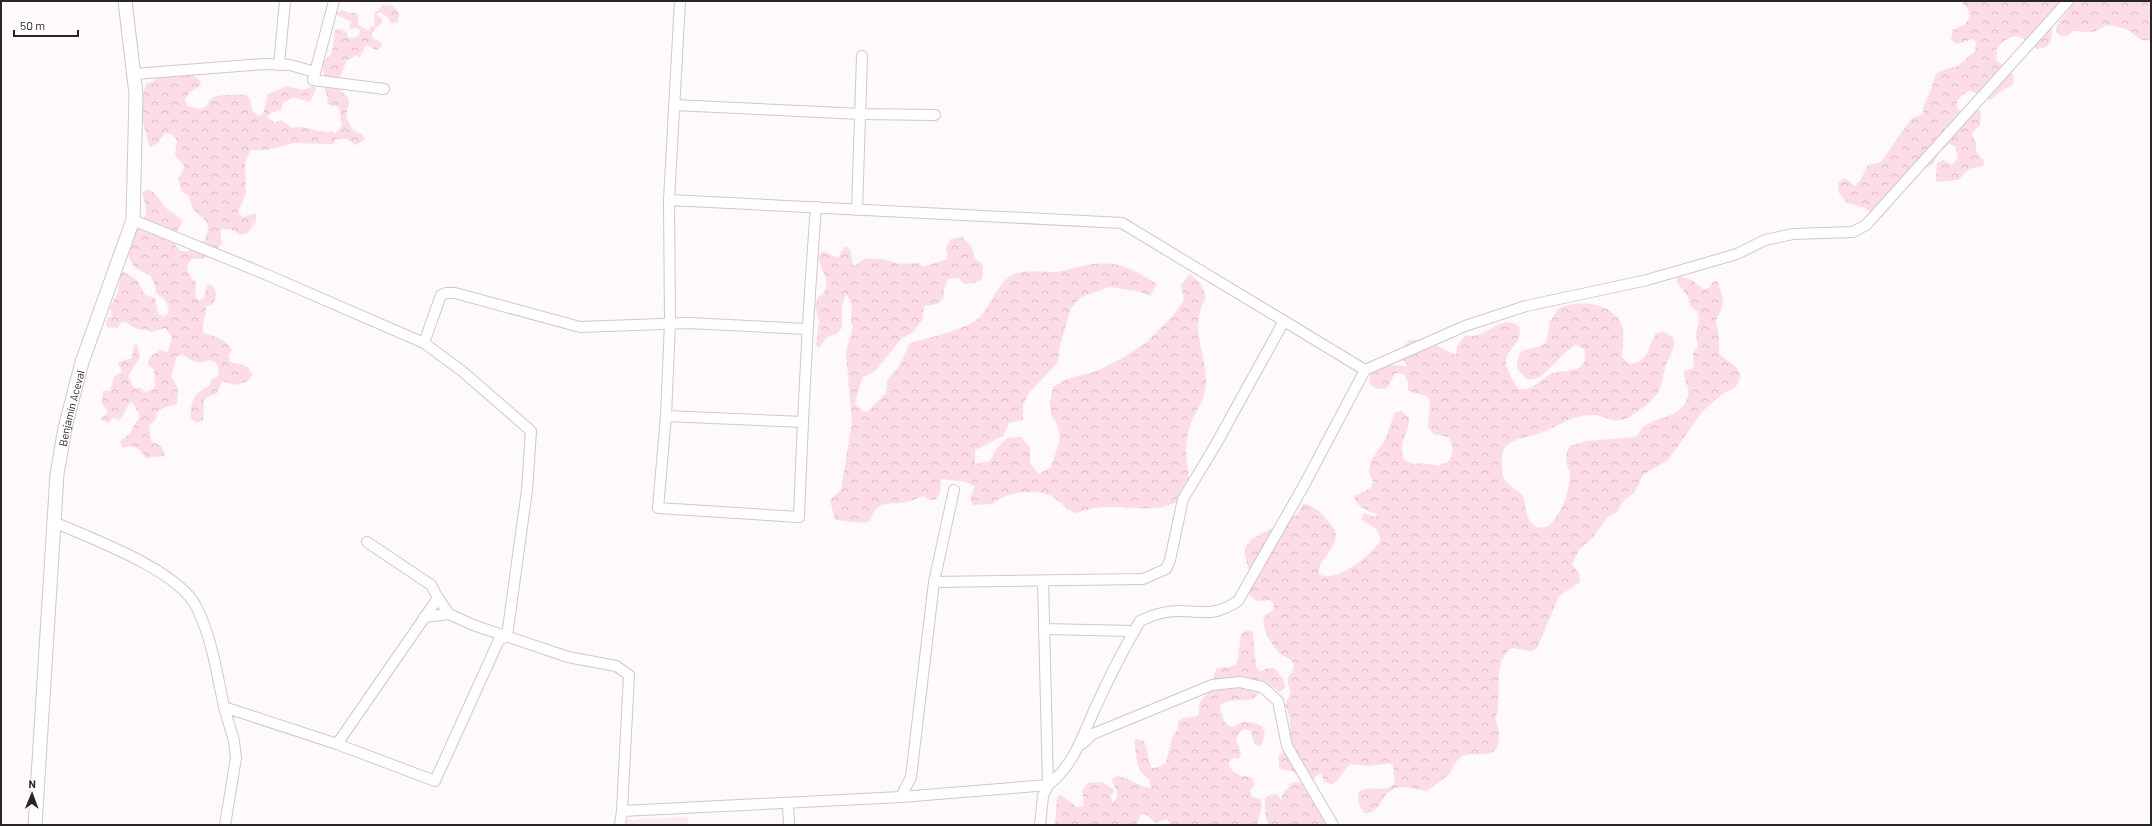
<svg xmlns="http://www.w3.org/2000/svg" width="2152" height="826" font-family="Barlow,sans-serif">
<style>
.built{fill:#fcebf0}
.forest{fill:url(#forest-crowns)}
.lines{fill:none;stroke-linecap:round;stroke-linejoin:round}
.minor-casing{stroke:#d0c8ca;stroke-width:12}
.tertiary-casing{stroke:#d0c8ca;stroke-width:15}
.minor{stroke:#fff;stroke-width:10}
.tertiary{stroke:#fff;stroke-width:13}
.labels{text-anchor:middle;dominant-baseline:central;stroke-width:3.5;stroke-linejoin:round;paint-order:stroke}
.street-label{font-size:11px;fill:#282526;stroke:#fff}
</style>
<defs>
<pattern id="forest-crowns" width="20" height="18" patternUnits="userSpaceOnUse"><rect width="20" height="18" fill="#fcdce5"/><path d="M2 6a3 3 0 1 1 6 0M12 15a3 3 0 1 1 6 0" fill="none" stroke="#d8bdc4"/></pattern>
</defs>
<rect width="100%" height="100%" fill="#fef9fb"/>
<path class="built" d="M 688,817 L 687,825 L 625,825 L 628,820 Z"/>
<g class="forest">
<path d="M 1961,1 L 2060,1 C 2060,12 2056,13 2053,22 C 2050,32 2055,39 2046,47 L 2037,49 C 2021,35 2013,30 1997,48 L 1996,60 L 2013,74 C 2016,90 2008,85 2000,92 C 1996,95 1994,98 1990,100 L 1980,94 L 1970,91 C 1962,93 1955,100 1957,108 L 1960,111 L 1979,110 L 1981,112 L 1980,125 L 1973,132 L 1972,136 L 1976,142 L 1976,151 L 1984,161 L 1983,166 L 1969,169 L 1958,180 L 1938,182 L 1936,180 L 1937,163 L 1943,160 L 1952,165 L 1958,158 L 1955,146 L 1949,144 L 1939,152 L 1933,164 L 1922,169 L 1913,178 L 1911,185 L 1899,195 L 1882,217 L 1875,217 L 1865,208 L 1846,202 L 1839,193 L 1838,183 L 1845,178 L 1855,186 L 1861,179 L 1868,165 L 1881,162 L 1911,119 L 1923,114 L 1924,105 L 1931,90 L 1936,74 L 1941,71 L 1958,66 L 1975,51 L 1976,42 L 1973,39 L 1956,44 L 1951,40 L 1953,30 L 1964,25 L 1970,18 L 1968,9 Z"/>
<path d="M 2073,1 L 2151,1 L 2151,39 C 2141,44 2137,36 2130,31 C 2126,29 2119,27 2115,26 C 2102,23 2102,30 2092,32 C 2084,33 2081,31 2074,30 L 2067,36 L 2060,36 L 2056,30 C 2057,18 2072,12 2073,1 Z"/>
<path d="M 383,5 L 394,6 L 399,15 L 398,22 L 391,23 L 388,17 L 379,12 L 376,14 L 382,19 L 382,22 L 372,32 L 372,38 L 382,43 L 381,47 L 376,50 L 366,45 L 360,57 L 354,55 L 353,58 L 347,60 L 339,79 L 338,88 C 354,104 349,97 346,117 L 353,130 L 363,135 L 365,139 L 356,145 L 347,139 L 336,139 L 333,144 L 295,143 L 266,150 L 251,150 L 245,162 L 246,193 L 238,212 L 243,217 L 256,213 L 256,221 L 248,233 L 240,235 C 233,229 229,228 220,230 L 222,244 L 206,258 L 192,259 L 187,265 C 187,273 189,277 196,282 L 195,296 L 199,301 L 204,298 L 207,285 L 213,286 C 217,293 217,297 212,305 L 206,306 C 207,316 201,323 203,333 C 216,336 224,339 232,350 L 228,355 L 230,362 C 240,365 249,363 252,375 L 248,381 L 235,385 L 222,381 L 217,393 L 204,399 L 203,420 L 197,423 L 191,419 C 190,403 193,393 209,386 L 212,379 L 218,376 L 219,369 L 216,363 L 209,360 C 199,366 193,361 183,355 L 177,356 L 171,376 L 178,389 L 177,404 L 163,408 L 157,412 L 156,419 L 149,426 L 151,441 L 161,446 L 165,456 L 146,458 C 139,449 136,443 123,448 L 120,441 L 131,433 C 132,426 140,418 140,416 C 139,412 135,407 133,403 L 130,402 L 120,420 L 113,418 L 108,423 L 101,419 L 108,412 L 102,403 L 103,391 L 110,391 L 114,377 L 122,372 L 118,362 L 132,358 L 134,345 L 137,344 L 140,357 L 128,376 L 134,388 L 140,388 L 146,392 L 155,388 L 154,370 L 148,365 C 147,357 155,353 161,350 L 167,352 L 169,349 L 172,336 L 165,328 L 151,332 C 146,328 145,330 139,329 C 131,328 129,321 121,322 L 118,328 L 107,327 L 106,323 L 108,317 L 112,317 L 110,307 L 117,295 L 121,273 L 124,272 L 137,280 L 145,295 L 155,298 L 158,314 L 165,317 L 169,311 L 166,301 L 155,292 L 156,289 L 151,276 C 146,273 140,271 136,268 C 122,257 132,236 135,222 L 142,220 L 146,214 L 146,206 L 142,193 L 148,189 C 159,195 160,203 168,210 C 174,214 179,215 182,222 C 180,229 175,232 171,239 L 179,250 L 187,252 L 197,242 L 204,241 C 213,221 206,223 194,210 C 191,206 190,199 189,195 L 182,192 L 178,178 L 182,173 L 184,166 L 175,154 L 177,140 L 172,134 L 165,133 L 157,144 L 150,147 C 143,127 138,105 146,84 L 152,82 L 158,75 L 192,70 L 193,76 L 199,79 L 201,85 L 189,93 L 185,99 L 187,106 L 201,109 L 207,106 C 211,95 217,96 228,95 C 240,95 252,90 252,110 L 258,116 L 263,114 L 268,94 L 286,86 L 303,90 L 314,86 L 316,89 L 310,102 L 293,97 L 283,103 L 281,110 L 271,113 L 267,118 L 275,123 L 281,120 L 292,128 C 307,124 318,135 333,131 L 335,134 L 342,125 L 339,107 L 327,104 L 328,98 L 324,88 L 326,85 L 322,62 L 330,56 L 333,49 L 335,30 L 341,29 L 347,33 L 348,37 L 353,38 L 359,35 L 360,30 L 357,28 L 351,29 L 349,26 L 352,22 L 338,15 L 337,12 L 342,10 L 349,13 L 356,13 L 358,16 L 358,25 L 369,31 L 370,26 L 373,27 L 375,25 L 374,14 Z"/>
<path d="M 962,237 L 971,246 L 975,259 L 983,264 L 982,279 L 974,283 L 964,284 L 958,278 L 948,279 L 944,289 L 943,299 L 937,304 L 924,306 L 922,320 L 913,332 L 902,338 L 875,371 L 863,377 L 858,390 L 855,404 L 866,413 L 886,393 L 888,379 L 898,368 L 910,343 C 930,337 967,330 981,316 C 993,302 997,283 1014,274 C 1023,270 1046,272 1056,272 C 1066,271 1076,267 1086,265 C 1117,259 1131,268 1157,284 L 1150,296 L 1137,291 L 1109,287 L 1081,297 L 1071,308 L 1059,349 L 1058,362 L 1029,393 L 1023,405 L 1023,420 L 1009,423 L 1003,436 L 975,450 L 975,464 L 990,461 L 997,448 L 1007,438 L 1021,437 L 1030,448 L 1030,463 L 1039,474 L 1051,467 L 1060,440 L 1058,426 L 1051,414 L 1050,401 L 1053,387 L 1067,379 L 1094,372 L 1121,359 L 1147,342 L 1177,311 L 1184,299 L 1181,285 L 1190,274 L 1201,284 L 1206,297 C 1188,329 1207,352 1206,384 C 1205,402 1193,413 1189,429 C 1183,449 1188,471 1191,491 C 1166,518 1134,505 1102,507 C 1093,508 1083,511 1075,513 C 1064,509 1058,497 1046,494 C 1032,489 1003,492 993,504 L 973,505 L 970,498 L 975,486 L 962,481 L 941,479 L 940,493 L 935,500 L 929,500 L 923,496 C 916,499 908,502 901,503 C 881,505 879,500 870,521 L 863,523 L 835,520 L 830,500 L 841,490 L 852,422 L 846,353 L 853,326 L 851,322 L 852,303 L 846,294 L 842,305 L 842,327 L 838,333 L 827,337 L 819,348 L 816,345 L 819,321 L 815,306 L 819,296 L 822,295 C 834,281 818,268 818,256 L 823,251 L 838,258 L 845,246 L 850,250 L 853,265 L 856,265 L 864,259 L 882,259 L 900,264 L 920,263 L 922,267 L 948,259 L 946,248 L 951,239 Z"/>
<path d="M 1679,276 L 1692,280 L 1703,289 L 1709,288 L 1713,282 L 1717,281 C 1724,303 1727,299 1716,320 L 1719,337 L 1719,354 L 1737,368 L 1740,374 L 1739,382 L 1734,388 L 1722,394 L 1702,412 L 1668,460 L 1643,475 L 1635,492 L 1623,501 L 1617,512 L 1607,518 L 1593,537 L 1579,550 L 1572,564 L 1579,574 L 1580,582 L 1559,596 L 1537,648 L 1531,651 L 1512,648 C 1490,661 1504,700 1495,720 C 1498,724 1499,731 1499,737 C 1499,763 1474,750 1463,756 C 1456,760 1454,765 1451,771 L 1451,773 L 1427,791 C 1417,790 1407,785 1396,788 C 1381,791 1381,815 1365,813 L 1359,805 L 1358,794 C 1368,781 1385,797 1395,782 L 1393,766 L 1390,763 L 1370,766 L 1351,764 C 1342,769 1342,780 1332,784 L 1324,782 L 1321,773 L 1316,776 L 1311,782 L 1301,778 L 1292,771 L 1279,769 L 1279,755 L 1287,749 C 1289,730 1294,723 1285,705 L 1291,692 C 1283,673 1292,679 1294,665 C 1292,658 1285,658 1280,653 C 1272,646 1261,628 1264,617 L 1274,609 L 1273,603 L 1270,600 L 1256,601 L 1249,594 L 1251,579 L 1245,555 L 1245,548 L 1252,539 L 1297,515 L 1303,504 C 1313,502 1334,525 1336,534 C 1336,550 1317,561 1319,574 C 1336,585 1372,554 1381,540 L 1377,530 L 1361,519 L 1364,513 L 1375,517 L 1378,514 C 1369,512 1356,507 1354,496 L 1371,488 L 1373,482 L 1369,473 L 1371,461 L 1386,438 L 1395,412 L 1402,411 L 1409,418 C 1409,437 1397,440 1404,460 L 1413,464 L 1423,463 L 1440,466 L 1440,464 L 1448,462 C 1455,452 1453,447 1449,437 L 1434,434 L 1428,427 L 1430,400 L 1427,396 L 1408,391 L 1408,382 L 1404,374 L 1395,373 L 1387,388 C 1378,391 1364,386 1371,374 L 1389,365 L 1409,366 L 1401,359 L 1400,350 L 1410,340 L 1425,340 L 1456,355 L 1457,346 L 1465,336 C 1469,336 1474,336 1478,335 C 1491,331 1506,314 1519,327 C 1524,343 1506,348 1506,362 C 1506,369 1514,382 1518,389 C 1533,392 1539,380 1551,374 C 1564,368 1591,376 1584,349 L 1576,345 C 1557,354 1546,383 1526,379 L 1517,368 C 1517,343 1531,353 1546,343 L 1550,321 L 1558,309 C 1577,299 1613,302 1622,326 C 1625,336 1622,347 1622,357 L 1629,364 C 1650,362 1647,347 1656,334 L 1661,332 C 1686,337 1668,356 1665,368 C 1662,379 1663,387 1655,396 C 1648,405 1638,411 1629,417 C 1614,426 1605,414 1591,415 C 1572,415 1559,426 1543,432 C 1523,440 1498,437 1502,466 C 1502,471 1502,476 1505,480 C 1510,487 1518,490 1523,496 C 1527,508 1525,532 1548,527 C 1564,510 1570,492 1570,469 L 1569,470 C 1565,460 1565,455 1570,446 L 1587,441 L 1636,437 C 1639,434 1640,430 1643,427 C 1658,416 1683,418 1688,396 C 1690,386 1683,380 1684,371 L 1694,368 L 1693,354 L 1698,346 L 1696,333 L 1699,322 L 1698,312 L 1690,306 L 1688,297 L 1677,282 L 1677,277 Z"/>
<path d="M 1246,630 L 1253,632 L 1256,667 L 1261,672 L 1267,668 L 1274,668 L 1283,679 L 1285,686 L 1280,692 L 1269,685 L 1263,687 C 1251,710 1237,693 1220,706 C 1222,714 1223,729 1235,726 C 1237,725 1239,723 1241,722 C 1247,721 1257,724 1262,726 L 1265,733 L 1261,746 L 1254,744 L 1251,731 L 1244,729 L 1239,733 L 1236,739 L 1241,753 L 1239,759 L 1233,758 L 1228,763 C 1232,774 1240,776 1251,777 L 1255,784 L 1250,790 L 1252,797 L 1260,799 L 1262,806 L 1257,825 L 1170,825 L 1169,821 L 1166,819 L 1156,823 L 1145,814 L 1141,814 L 1136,825 L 1055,825 L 1057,797 L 1060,795 L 1077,807 L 1084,806 L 1082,791 L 1088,783 L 1102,782 L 1114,790 L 1111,796 L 1112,803 L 1117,798 L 1117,791 L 1111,779 L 1118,776 C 1130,778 1139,787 1151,788 L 1150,781 C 1148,777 1144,776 1141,772 C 1137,768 1134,745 1135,739 L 1143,740 C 1148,748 1147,758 1152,768 L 1159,767 L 1166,763 L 1173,735 L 1178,730 L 1178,722 L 1184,718 L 1199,716 C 1199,691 1206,702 1212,686 C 1214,679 1213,674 1217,668 L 1231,667 L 1237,664 L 1241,635 Z"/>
<path d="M 1293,782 L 1305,783 L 1331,825 L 1268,825 L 1265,813 L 1265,799 L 1270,795 L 1277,794 L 1281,800 L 1283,793 Z"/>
</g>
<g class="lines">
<g class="minor-casing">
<g id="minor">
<path d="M 334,1 L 313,80 L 384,89"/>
<path d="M 279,65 L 285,1"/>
<path d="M 134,74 L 264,64 L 290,65 L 315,72"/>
<path d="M 674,105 L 861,114 L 935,115"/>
<path d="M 669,200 L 1122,223 L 1284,321 L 1215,446 L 1183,499 L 1170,560 L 1166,569 L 1143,579 L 934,582"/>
<path d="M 857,210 L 862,56"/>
<path d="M 133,220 L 265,274 L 424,343 L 462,371 L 531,431 L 527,490 L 507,636 L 499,640 L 435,781 L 337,744"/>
<path d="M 1284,321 L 1365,370"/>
<path d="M 424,343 L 441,295 L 446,293 L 455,293 L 580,327 L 688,323 L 806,329"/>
<path d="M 666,416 L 670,323 L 669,200 L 680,1"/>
<path d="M 803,422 L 666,416 L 658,508 L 799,517 C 803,413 808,310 816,207"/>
<path d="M 54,522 C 92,539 179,570 197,608 C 212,639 217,674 224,707"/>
<path d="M 367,542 L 431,585 L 438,598"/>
<path d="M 424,617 L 449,614"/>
<path d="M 1044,629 L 1134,631"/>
<path d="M 1082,744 L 1093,734 L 1212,685 L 1240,682 L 1262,687 L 1278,701 L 1287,746 L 1333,825"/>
<path d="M 901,797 L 911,777 L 934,582 L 954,490"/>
<path d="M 788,803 L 789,825"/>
<path d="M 225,825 L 236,758 L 234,741 L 224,707 L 337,744 L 438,598 L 449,614 L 473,625 L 568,657 L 616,666 L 629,675 L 622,811"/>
<path d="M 620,825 L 622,811 L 901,797 L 1048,785 C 1076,764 1084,730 1099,700 C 1111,673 1125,647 1140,621 C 1152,615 1165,611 1179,611 C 1206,611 1213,617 1238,601 L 1303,487 L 1365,370 L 1465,326 L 1526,306 L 1647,280 L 1737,254 L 1765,240 L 1793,234 L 1853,232 L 1866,225 L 2068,1"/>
<path d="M 1040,825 L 1043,796 L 1048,785 L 1043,581"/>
</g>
</g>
<g class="tertiary-casing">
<g id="tertiary">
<path id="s1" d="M 35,825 L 57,474 L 65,428 L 82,362 L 133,220 L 136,94 L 125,1"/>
</g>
</g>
<use href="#minor" class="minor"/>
<use href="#tertiary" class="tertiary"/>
</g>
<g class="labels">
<g class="street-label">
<text stroke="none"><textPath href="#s1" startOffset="419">Benjamín Aceval</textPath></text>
</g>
</g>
<rect width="2152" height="826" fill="none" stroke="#282526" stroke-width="4"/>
<g transform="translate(32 794) rotate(1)" stroke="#ffffff" stroke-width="3" paint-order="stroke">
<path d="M0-3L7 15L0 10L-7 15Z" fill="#282526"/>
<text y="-6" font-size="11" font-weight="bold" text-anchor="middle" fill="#282526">N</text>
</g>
<path d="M14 30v6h64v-6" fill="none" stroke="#282526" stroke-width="2"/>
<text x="20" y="30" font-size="12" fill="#282526" stroke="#ffffff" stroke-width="3" paint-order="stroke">50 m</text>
</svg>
